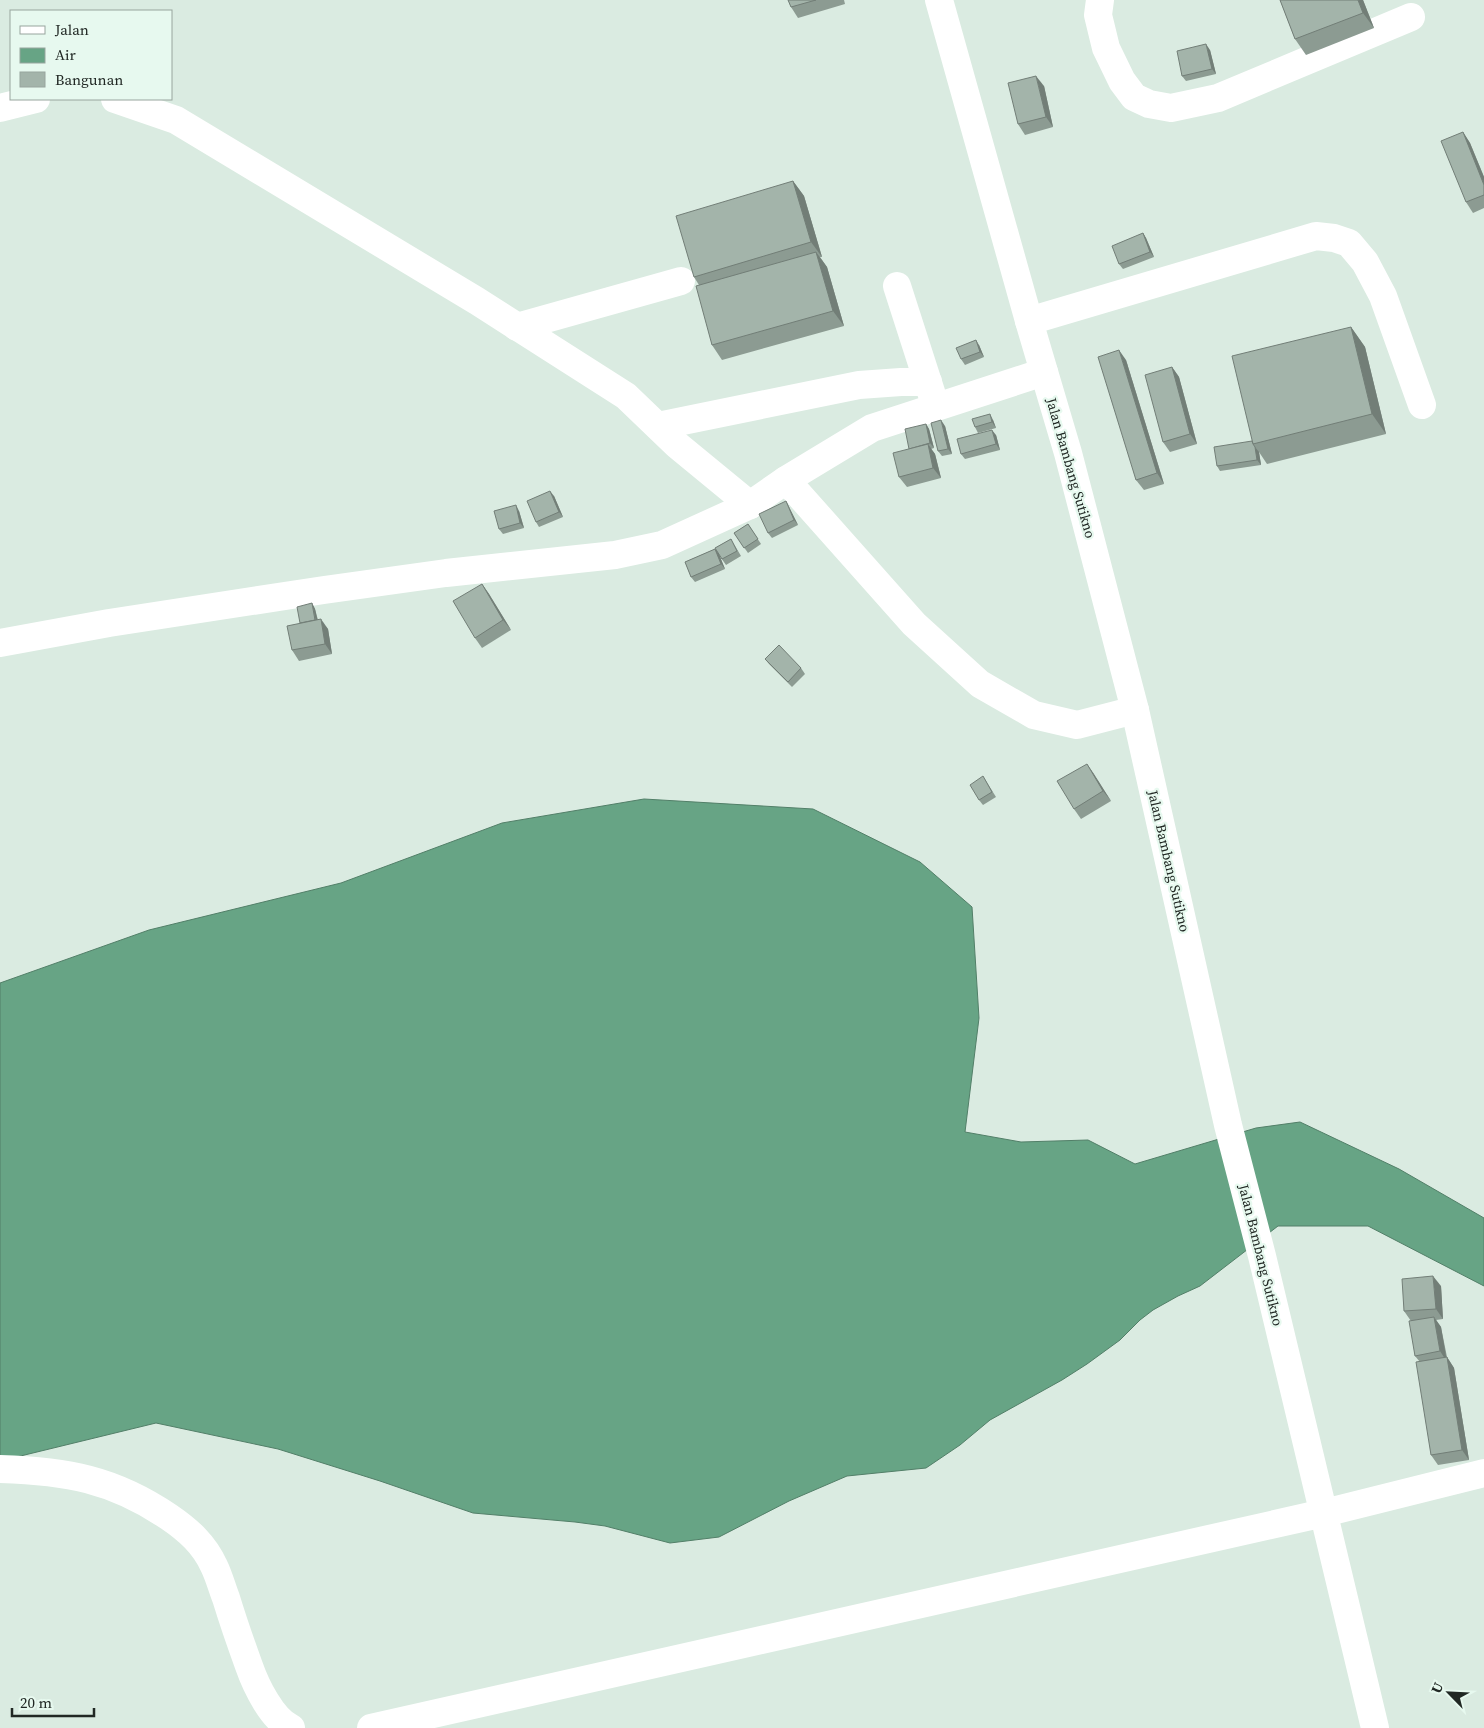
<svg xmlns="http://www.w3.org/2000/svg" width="1484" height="1728" font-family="'Source Serif 4',serif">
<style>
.water{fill:#67a485;stroke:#527f68}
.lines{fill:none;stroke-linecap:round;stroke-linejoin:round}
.minor{stroke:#fff;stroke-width:28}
.wall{fill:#8c9b92}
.shaded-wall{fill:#727e77}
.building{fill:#a3b4aa;stroke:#727e77}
.labels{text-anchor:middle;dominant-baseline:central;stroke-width:4.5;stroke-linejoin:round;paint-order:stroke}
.street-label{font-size:14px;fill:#212824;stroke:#e7f9ef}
</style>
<rect width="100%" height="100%" fill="#daebe1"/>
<path class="water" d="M 644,799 L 813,809 L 920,862 L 972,907 L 979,1018 L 965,1132 L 1021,1142 L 1088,1140 L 1135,1164 L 1256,1128 L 1300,1122 L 1399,1169 L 1484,1218 L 1484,1286 L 1368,1226 L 1278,1226 L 1200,1286 L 1178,1296 L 1153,1310 L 1140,1320 L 1120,1340 L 1087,1364 L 1062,1380 L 990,1420 L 960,1445 L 926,1468 L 847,1476 L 789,1501 L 719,1537 L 670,1543 L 605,1526 L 575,1522 L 473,1513 L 380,1481 L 278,1449 L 156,1423 L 0,1461 L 0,983 L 149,930 L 341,883 L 502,823 Z"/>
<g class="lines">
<g class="minor">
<path d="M 939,0 L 1029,321 L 1068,453 L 1135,710 L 1228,1125 L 1262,1256 L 1375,1728"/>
<path d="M 1100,0 L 1098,15 L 1106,48 L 1122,81 L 1134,97 L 1149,104 L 1171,108 L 1218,98 L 1411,17"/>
<path d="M 115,99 L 176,120 L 477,301 L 626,396 L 677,445 L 750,505"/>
<path d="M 0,108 L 36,99"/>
<path d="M 897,286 L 933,398"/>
<path d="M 1029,321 L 1316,236 L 1334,238 L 1349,243 L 1365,262 L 1383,296 L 1422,405"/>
<path d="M 517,327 L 681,281"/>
<path d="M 658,426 L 859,385 L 901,382 L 928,382"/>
<path d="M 786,480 L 872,428 L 1044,372"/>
<path d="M 0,643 L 109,623 L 324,590 L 446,573 L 615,555 L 662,545 L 750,505 L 786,480 L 914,624 L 980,684 L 1034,715 L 1077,725 L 1135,710"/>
<path d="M 0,1469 C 66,1471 113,1479 169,1517 C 188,1530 204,1544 214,1566 C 219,1576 222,1588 226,1598 C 233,1621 241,1644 249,1666 C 256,1686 272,1719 291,1728"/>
<path d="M 371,1728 L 1324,1513 L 1484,1473"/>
</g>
</g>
<g class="wall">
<path d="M 788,0 L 844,0 L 845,4 L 798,18 L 791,7 Z"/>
<path d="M 1280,0 L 1363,0 L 1374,28 L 1306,55 L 1295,39 Z"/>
<path d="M 1210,50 L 1216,74 L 1186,81 L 1182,76 Z"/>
<path d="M 1044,86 L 1053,127 L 1025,135 L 1018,124 Z"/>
<path d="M 1463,132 L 1470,143 L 1484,177 L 1484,208 L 1473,213 L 1466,202 Z"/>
<path d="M 793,181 L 804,196 L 822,257 L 820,257 L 827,267 L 844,326 L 722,360 L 712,345 L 699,285 L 694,277 Z"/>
<path d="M 1143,233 L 1146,238 L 1154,257 L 1123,269 L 1119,264 Z"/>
<path d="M 1351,327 L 1365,347 L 1386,434 L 1267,464 L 1259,452 L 1261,465 L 1220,471 L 1217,466 L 1252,441 Z"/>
<path d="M 979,345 L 984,357 L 965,365 L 961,359 Z"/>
<path d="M 1126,360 L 1164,484 L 1144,490 L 1136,480 Z"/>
<path d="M 1172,367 L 1179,377 L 1197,444 L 1170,452 L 1163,442 Z"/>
<path d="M 993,420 L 996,428 L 978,433 L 975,427 Z"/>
<path d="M 926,424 L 929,429 L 934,448 L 931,449 L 935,454 L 941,478 L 907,487 L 899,477 L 910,449 Z"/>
<path d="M 945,426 L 952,454 L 942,456 L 938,451 Z"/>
<path d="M 996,435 L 1000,450 L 965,459 L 961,454 Z"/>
<path d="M 554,496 L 563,517 L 539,527 L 536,522 Z"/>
<path d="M 786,501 L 798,525 L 772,538 L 768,533 Z"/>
<path d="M 519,511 L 524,528 L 503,534 L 499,529 Z"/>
<path d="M 748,524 L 761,544 L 748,553 L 734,533 Z"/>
<path d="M 731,539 L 741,556 L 726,565 L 719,555 L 725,569 L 695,582 L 691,577 L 685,562 L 715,549 L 718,553 L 715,548 Z"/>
<path d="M 482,584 L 489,594 L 511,630 L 482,648 L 475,638 Z"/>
<path d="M 312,603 L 315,609 L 318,620 L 328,629 L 332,654 L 299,661 L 292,650 L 300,623 Z"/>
<path d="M 765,659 L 801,668 L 805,674 L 792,687 L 769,664 Z"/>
<path d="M 1087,764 L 1111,801 L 1081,819 L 1074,809 Z"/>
<path d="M 983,776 L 996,797 L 983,805 L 979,800 Z"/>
<path d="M 1441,1286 L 1443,1319 L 1436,1320 L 1441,1327 L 1447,1357 L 1454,1368 L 1469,1460 L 1438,1465 L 1431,1455 L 1420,1362 L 1415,1356 L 1411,1321 L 1404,1311 Z"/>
</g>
<g class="shaded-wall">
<path d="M 1358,0 L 1363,0 L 1374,28 L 1363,13 Z"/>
<path d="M 1206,44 L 1210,50 L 1216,74 L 1212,69 Z"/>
<path d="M 1036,76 L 1044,86 L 1053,127 L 1046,117 Z"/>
<path d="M 1463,132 L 1470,143 L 1484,177 L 1484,185 Z"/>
<path d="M 793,181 L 804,196 L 822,257 L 811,242 Z"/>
<path d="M 1143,233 L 1146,238 L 1154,257 L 1150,252 Z"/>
<path d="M 816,252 L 827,267 L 844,326 L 833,311 Z"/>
<path d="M 1351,327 L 1365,347 L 1386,434 L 1372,414 Z"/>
<path d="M 976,340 L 979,345 L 984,357 L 980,352 Z"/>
<path d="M 1119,350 L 1126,360 L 1164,484 L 1157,473 Z"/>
<path d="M 1172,367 L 1179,377 L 1197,444 L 1190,434 Z"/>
<path d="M 990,414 L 993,420 L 996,428 L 992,422 Z"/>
<path d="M 941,420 L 945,426 L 952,454 L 948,449 Z"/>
<path d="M 926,424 L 929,429 L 934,448 L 930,443 Z"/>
<path d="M 992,430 L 996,435 L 1000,450 L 996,444 Z"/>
<path d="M 928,444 L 935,454 L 941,478 L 933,468 Z"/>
<path d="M 1255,447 L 1259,452 L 1261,465 L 1257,460 Z"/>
<path d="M 550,491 L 554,496 L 563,517 L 559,512 Z"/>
<path d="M 786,501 L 798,525 L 794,520 Z"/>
<path d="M 516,505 L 519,511 L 524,528 L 520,523 Z"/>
<path d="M 715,549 L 719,554 L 725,569 L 721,564 Z"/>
<path d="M 482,584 L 489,594 L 511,630 L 503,620 Z"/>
<path d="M 312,603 L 315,609 L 319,627 L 316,621 Z"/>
<path d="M 321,619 L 328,629 L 332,654 L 325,644 Z"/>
<path d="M 1087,764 L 1094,774 L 1111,801 L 1103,791 Z"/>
<path d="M 1433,1276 L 1441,1286 L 1443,1319 L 1436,1309 Z"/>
<path d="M 1434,1317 L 1441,1327 L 1447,1362 L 1440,1351 Z"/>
<path d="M 1447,1357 L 1454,1368 L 1469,1460 L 1462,1450 Z"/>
</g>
<g class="building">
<path d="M 788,0 L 816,0 L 791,7 Z"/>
<path d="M 1280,0 L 1358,0 L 1363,13 L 1295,39 Z"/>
<path d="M 1206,44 L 1212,69 L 1182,76 L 1177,51 Z"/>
<path d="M 1036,76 L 1046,117 L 1018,124 L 1008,83 Z"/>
<path d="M 1463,132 L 1484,185 L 1484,195 L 1466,202 L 1441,141 Z"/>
<path d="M 793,181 L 811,242 L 694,277 L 676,216 Z"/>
<path d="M 1143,233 L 1150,252 L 1119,264 L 1112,246 Z"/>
<path d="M 816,252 L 833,311 L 712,345 L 696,286 Z"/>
<path d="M 1351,327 L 1372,414 L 1253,444 L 1232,356 Z"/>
<path d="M 976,340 L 980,352 L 961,359 L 956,348 Z"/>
<path d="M 1119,350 L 1157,473 L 1136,480 L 1098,357 Z"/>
<path d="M 1172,367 L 1190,434 L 1163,442 L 1145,375 Z"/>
<path d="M 990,414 L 992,422 L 975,427 L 972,419 Z"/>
<path d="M 941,420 L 948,449 L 938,451 L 931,423 Z"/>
<path d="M 926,424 L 930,443 L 909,449 L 905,429 Z"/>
<path d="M 992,430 L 996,444 L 961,454 L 957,439 Z"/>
<path d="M 1252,441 L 1253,444 L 1255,447 L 1257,460 L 1217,466 L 1214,447 Z"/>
<path d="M 928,444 L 933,468 L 899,477 L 893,453 Z"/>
<path d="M 550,491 L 559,512 L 536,522 L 527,501 Z"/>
<path d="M 786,501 L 794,520 L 768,533 L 759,514 Z"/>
<path d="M 516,505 L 520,523 L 499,529 L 494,511 Z"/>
<path d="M 748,524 L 758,539 L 744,548 L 734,533 Z"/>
<path d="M 731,539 L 737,551 L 722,559 L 715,548 Z"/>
<path d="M 715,549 L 721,564 L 691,577 L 685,562 Z"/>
<path d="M 482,584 L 503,620 L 475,638 L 453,601 Z"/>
<path d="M 312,603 L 315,620 L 300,623 L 297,607 Z"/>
<path d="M 321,619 L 325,644 L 292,650 L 287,626 Z"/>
<path d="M 779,645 L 801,668 L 788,682 L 765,659 Z"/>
<path d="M 1087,764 L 1103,791 L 1074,809 L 1057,781 Z"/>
<path d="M 983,776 L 992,792 L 979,800 L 970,785 Z"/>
<path d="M 1433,1276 L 1436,1309 L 1404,1311 L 1402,1279 Z"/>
<path d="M 1434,1317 L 1440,1351 L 1415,1356 L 1409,1321 Z"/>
<path d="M 1447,1357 L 1462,1450 L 1431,1455 L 1416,1362 Z"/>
</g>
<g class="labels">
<g class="street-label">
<text transform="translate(1071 468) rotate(74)">Jalan Bambang Sutikno</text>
<text transform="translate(1169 861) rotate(77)">Jalan Bambang Sutikno</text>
<text transform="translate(1261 1255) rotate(76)">Jalan Bambang Sutikno</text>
</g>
</g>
<rect x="10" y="10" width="162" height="90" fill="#e7f9ef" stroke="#98a59e"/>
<rect x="20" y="26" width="25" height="8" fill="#ffffff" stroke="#98a59e"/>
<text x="55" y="35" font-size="15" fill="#212824">Jalan</text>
<rect x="20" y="48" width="25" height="15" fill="#67a485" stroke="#98a59e"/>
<text x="55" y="60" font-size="15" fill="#212824">Air</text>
<rect x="20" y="72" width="25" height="15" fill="#a3b4aa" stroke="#98a59e"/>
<text x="55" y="85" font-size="15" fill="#212824">Bangunan</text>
<g transform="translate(1449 1693) rotate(294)" stroke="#e7f9ef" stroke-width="4" paint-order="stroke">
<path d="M0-4L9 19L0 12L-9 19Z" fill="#212824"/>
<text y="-8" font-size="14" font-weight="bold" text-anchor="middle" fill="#212824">U</text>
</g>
<path d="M12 1708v8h82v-8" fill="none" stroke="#212824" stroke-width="2.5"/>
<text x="20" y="1708" font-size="15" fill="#212824" stroke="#e7f9ef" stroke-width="4" paint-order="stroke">20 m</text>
</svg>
